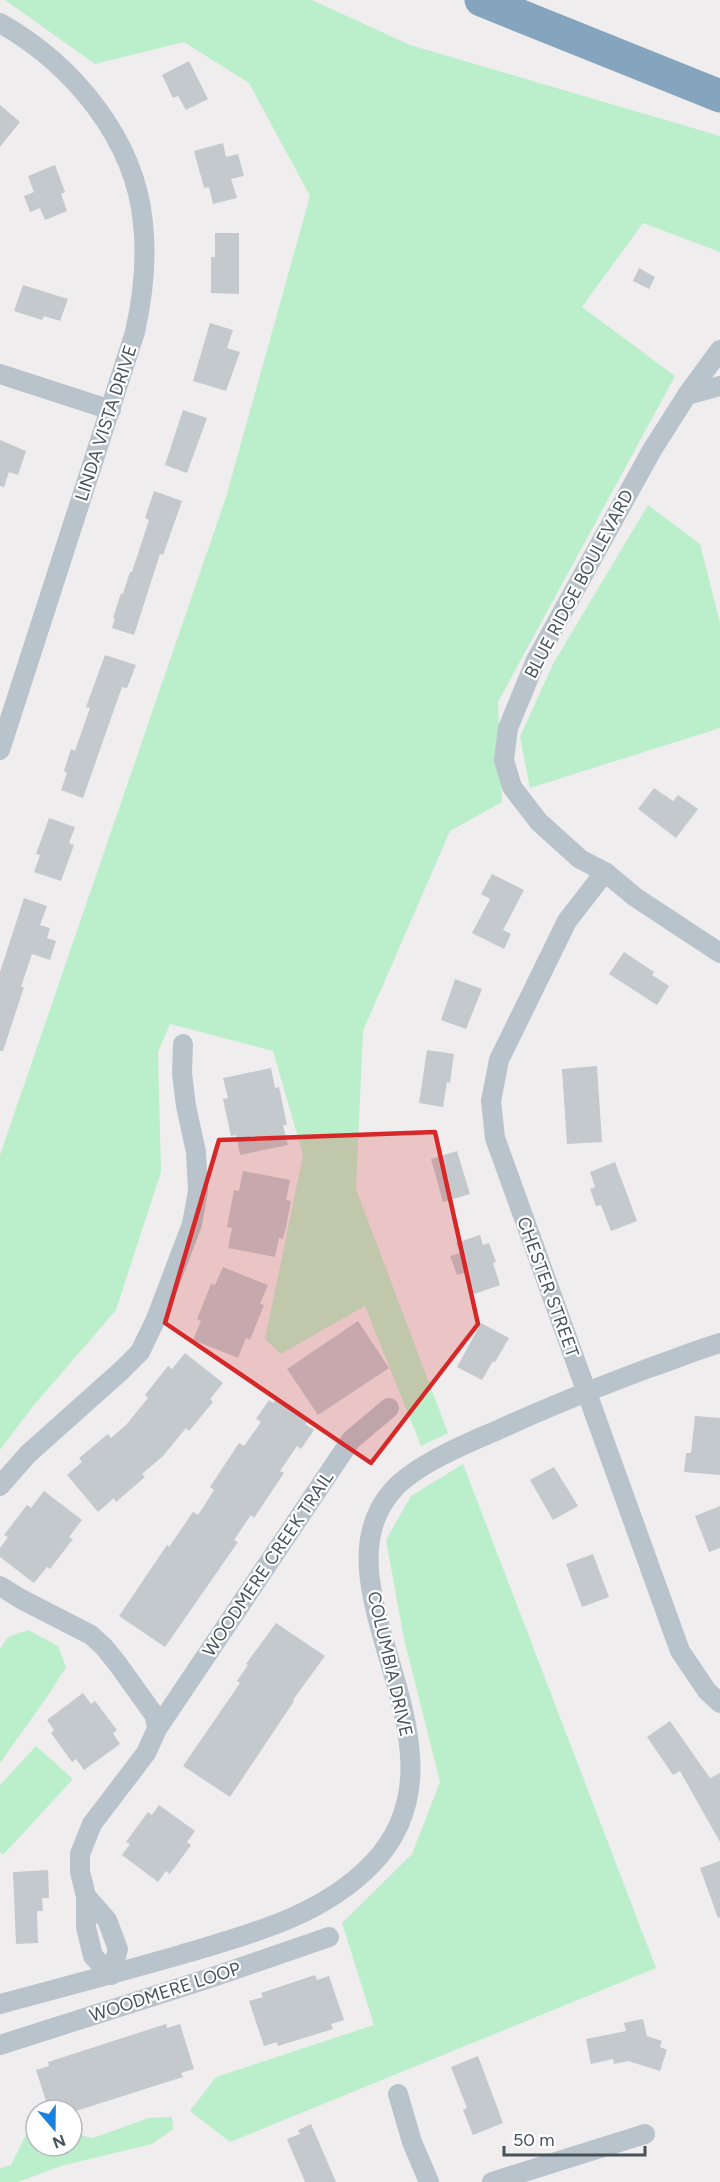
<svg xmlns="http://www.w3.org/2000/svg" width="720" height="2182" font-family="Figtree,sans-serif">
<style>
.green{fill:#bbefcb}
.building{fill:#c4c9cd}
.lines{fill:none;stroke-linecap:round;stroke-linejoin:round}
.street{stroke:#b9c3cb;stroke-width:20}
.highway{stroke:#84a5bd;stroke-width:33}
.marked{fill:#d62828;fill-opacity:0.2;stroke:#d62828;stroke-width:4.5;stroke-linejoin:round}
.labels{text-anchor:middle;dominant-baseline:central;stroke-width:4.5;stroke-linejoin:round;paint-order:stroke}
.street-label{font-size:18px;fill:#46535b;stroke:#fff}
</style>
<rect width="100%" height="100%" fill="#f0edee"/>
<g class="green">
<path d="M 5,0 L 312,0 L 410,45 L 720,136 L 720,252 L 643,223 L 582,307 L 675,376 L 498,702 L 502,802 L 450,831 L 363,1031 L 356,1189 L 448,1433 L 421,1446 L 365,1306 L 281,1354 L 265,1339 L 303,1155 L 273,1051 L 170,1024 L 158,1052 L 161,1172 L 116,1310 L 34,1405 L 0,1450 L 0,1155 L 226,497 L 310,196 L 249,83 L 184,42 L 95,64 Z"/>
<path d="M 648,505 L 700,544 L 720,623 L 720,728 L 530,788 L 520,737 L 553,664 Z"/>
<path d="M 463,1464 L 656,1968 L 230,2142 L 190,2111 L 216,2077 L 374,2025 L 342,1923 L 412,1854 L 440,1782 L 404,1639 L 386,1540 L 411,1496 Z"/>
<path d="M 28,1630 L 58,1646 L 66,1667 L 51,1691 L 0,1763 L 0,1649 L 8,1637 Z"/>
<path d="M 36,1746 L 73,1779 L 3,1855 L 0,1852 L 0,1785 Z"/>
<path d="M 172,2117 L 173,2129 L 152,2144 L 61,2166 L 18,2182 L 0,2182 L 0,2168 L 11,2165 L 31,2125 L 36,2125 L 36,2146 L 72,2146 L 72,2133 L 93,2138 L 149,2118 Z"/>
</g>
<g class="building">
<path d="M 189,61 L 208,99 L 186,110 L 178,96 L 173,98 L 162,75 Z"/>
<path d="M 0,105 L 20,122 L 0,147 Z"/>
<path d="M 223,143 L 226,157 L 238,154 L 244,176 L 231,179 L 237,198 L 213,204 L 209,187 L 204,188 L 194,151 Z"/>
<path d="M 55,165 L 65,192 L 61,194 L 67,211 L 45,220 L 40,208 L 30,212 L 24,196 L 34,192 L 28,176 Z"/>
<path d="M 215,233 L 239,233 L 239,294 L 211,293 L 211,257 L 215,257 Z"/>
<path d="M 639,268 L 655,277 L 649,289 L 633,281 Z"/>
<path d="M 23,285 L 68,299 L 60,321 L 44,316 L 42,320 L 14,311 Z"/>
<path d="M 210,323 L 233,330 L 227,348 L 240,352 L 226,391 L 193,381 Z"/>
<path d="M 183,410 L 207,418 L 187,473 L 165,465 Z"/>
<path d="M 0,440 L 26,451 L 18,475 L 9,472 L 4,487 L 0,486 Z"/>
<path d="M 154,491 L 182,501 L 163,555 L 160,554 L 134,635 L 112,628 L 115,619 L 113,618 L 121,593 L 123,594 L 130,572 L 132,572 L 149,520 L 145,518 Z"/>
<path d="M 105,655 L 136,665 L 127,688 L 122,687 L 83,798 L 61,790 L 67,773 L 64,771 L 71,749 L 75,751 L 90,708 L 86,707 Z"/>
<path d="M 654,788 L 673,801 L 678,795 L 698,809 L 676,838 L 638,809 Z"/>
<path d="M 49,818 L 75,827 L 69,843 L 74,845 L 61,881 L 34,872 L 40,855 L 36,854 Z"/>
<path d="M 492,874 L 524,890 L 503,930 L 511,934 L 504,949 L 472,933 L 490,899 L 481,894 Z"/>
<path d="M 24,898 L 47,906 L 40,925 L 50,928 L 47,938 L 56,941 L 50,960 L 32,954 L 21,987 L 24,987 L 3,1051 L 0,1051 L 0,972 Z"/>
<path d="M 624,952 L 654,972 L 652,975 L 669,986 L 657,1005 L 609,974 Z"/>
<path d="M 455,979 L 482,989 L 466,1029 L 441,1020 Z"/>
<path d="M 427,1050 L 454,1054 L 450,1083 L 447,1082 L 443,1107 L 419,1103 Z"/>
<path d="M 597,1066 L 602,1142 L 567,1144 L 562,1069 Z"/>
<path d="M 271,1068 L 275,1088 L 279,1087 L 287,1125 L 283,1125 L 288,1145 L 240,1155 L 236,1135 L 231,1136 L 223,1099 L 228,1098 L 223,1078 Z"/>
<path d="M 457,1151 L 470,1194 L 443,1202 L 431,1159 Z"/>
<path d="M 615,1162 L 637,1221 L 611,1231 L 601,1205 L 596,1206 L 590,1189 L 595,1187 L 590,1172 Z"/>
<path d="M 243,1171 L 290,1180 L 286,1200 L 291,1201 L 286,1227 L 283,1239 L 279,1238 L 275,1257 L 228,1248 L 232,1228 L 227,1227 L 234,1190 L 239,1191 Z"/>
<path d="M 480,1235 L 483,1245 L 489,1243 L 496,1262 L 493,1263 L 500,1285 L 474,1294 L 467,1272 L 457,1275 L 450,1256 L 460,1253 L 456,1243 Z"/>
<path d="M 223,1267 L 268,1285 L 260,1304 L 264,1305 L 250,1340 L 246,1338 L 238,1358 L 193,1340 L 201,1321 L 197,1319 L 211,1284 L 215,1285 Z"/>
<path d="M 358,1321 L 389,1368 L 318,1415 L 287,1369 Z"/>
<path d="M 481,1323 L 509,1338 L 495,1362 L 493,1361 L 482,1380 L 457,1367 Z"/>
<path d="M 185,1353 L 223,1383 L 210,1399 L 213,1402 L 189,1431 L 186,1428 L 163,1456 L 142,1474 L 145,1477 L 116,1502 L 114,1498 L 98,1512 L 67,1475 L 82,1462 L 79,1458 L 108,1434 L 111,1438 L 126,1425 L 148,1398 L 145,1395 L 168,1366 L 172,1369 Z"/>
<path d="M 276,1399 L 310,1421 L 305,1424 L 314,1430 L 301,1449 L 297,1446 L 280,1471 L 284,1473 L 254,1518 L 251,1515 L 234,1540 L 238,1542 L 165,1647 L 119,1616 L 167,1545 L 169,1547 L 193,1512 L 198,1515 L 214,1490 L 210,1487 L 239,1443 L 244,1446 L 261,1422 L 256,1419 L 269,1400 L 273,1403 Z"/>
<path d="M 695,1416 L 720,1418 L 720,1475 L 684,1472 L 686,1453 L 691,1453 Z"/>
<path d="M 554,1467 L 578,1506 L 553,1520 L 530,1480 Z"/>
<path d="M 44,1491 L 82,1520 L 69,1537 L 73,1539 L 50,1569 L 47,1567 L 34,1583 L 0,1557 L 0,1548 L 8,1537 L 4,1535 L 27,1505 L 31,1508 Z"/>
<path d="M 720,1506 L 720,1548 L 709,1552 L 695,1516 Z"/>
<path d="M 593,1554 L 609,1597 L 582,1607 L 566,1564 Z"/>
<path d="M 276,1623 L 325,1656 L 293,1700 L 294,1701 L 230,1797 L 183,1766 L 240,1683 L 237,1681 L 248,1665 L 246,1664 Z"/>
<path d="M 83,1693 L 91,1704 L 95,1701 L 117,1730 L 113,1733 L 120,1744 L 84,1770 L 76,1759 L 72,1762 L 51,1733 L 54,1730 L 47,1720 Z"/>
<path d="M 670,1721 L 710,1778 L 720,1773 L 720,1842 L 680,1771 L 673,1775 L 647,1737 Z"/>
<path d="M 159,1805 L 195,1831 L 187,1842 L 191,1845 L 170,1874 L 166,1871 L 158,1882 L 122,1855 L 130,1844 L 126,1842 L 134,1831 L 148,1812 L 152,1815 Z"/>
<path d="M 720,1861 L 720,1917 L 718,1918 L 700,1868 Z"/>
<path d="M 48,1870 L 49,1898 L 42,1898 L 43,1911 L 37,1911 L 38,1943 L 16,1944 L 13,1872 Z"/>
<path d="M 315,1975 L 317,1980 L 329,1976 L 344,2020 L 331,2024 L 333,2029 L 278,2046 L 277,2042 L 264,2046 L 249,2001 L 263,1997 L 261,1993 Z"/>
<path d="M 643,2019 L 647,2036 L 662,2041 L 660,2047 L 667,2050 L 660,2071 L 628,2061 L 614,2064 L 613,2059 L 591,2064 L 586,2039 L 626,2031 L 624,2023 Z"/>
<path d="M 166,2024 L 167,2028 L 180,2024 L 194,2069 L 181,2073 L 183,2077 L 79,2110 L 49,2110 L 36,2070 L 49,2066 L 48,2062 Z"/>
<path d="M 478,2056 L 503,2123 L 473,2135 L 463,2110 L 467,2108 L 451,2067 Z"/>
<path d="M 311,2124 L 336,2182 L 305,2182 L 287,2139 L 300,2134 L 298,2130 Z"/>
</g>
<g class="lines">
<g class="street">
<path d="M 0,23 C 72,64 135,138 143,223 C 147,260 143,296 135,332 L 0,750"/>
<path d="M 720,350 L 687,395 L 652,450 L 536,660 L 508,728 L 504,760 L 512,787 L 539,822 L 580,859 L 605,872 L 635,897 L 720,953"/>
<path d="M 0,374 L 111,410"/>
<path d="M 687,395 L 720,386"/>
<path d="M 605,872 L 567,921 L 499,1060 L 491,1101 L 495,1138 L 680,1651 L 707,1691 L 720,1703"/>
<path d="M 0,1486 L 28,1454 L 122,1370 L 140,1352 L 156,1319 L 192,1224 L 198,1191 L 196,1152 L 186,1106 L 182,1073 L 183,1044"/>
<path d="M 0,1586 L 21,1599 L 91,1635 L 104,1647 L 117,1663 L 155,1716 L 157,1729 L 146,1753 L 92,1824 L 80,1854 L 80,1872 L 86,1896 L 86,1927 L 93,1956 L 111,1975"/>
<path d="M 157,1729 L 351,1440 L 389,1408"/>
<path d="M 86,1896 L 107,1920 L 118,1949 L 111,1975"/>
<path d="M 0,2004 C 60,1988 120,1972 180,1955 C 247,1935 321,1917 372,1864 C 484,1749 307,1586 393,1490 C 415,1465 467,1443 498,1430 C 548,1407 598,1387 649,1368 C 672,1360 696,1350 720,1343"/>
<path d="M 0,2045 L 207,1979 L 329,1937"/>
<path d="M 398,2094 L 412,2142 L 429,2182"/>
<path d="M 492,2182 L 645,2134"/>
</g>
<path class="highway" d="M 481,0 L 720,96"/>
</g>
<path class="marked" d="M 435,1132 L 478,1324 L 371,1463 L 165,1323 L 219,1140 Z"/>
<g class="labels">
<g class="street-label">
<text transform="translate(106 423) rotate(-72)">LINDA VISTA DRIVE</text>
<text transform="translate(579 584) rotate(-62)">BLUE RIDGE BOULEVARD</text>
<text transform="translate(548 1287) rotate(70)">CHESTER STREET</text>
<text transform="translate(268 1564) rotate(-56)">WOODMERE CREEK TRAIL</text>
<text transform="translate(390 1664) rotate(77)">COLUMBIA DRIVE</text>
<text transform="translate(165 1992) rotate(-18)">WOODMERE LOOP</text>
</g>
</g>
<g transform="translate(54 2128) rotate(160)"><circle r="28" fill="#ffffff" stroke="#b5babd" stroke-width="1.5"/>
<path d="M0-4.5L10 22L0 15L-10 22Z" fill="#1780e1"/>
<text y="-9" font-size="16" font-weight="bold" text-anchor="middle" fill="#46535b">N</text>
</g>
<path d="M504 2146v9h141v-9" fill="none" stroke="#46535b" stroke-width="3"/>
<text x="513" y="2146" font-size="18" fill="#46535b" stroke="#ffffff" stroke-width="4.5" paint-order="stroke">50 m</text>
</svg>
